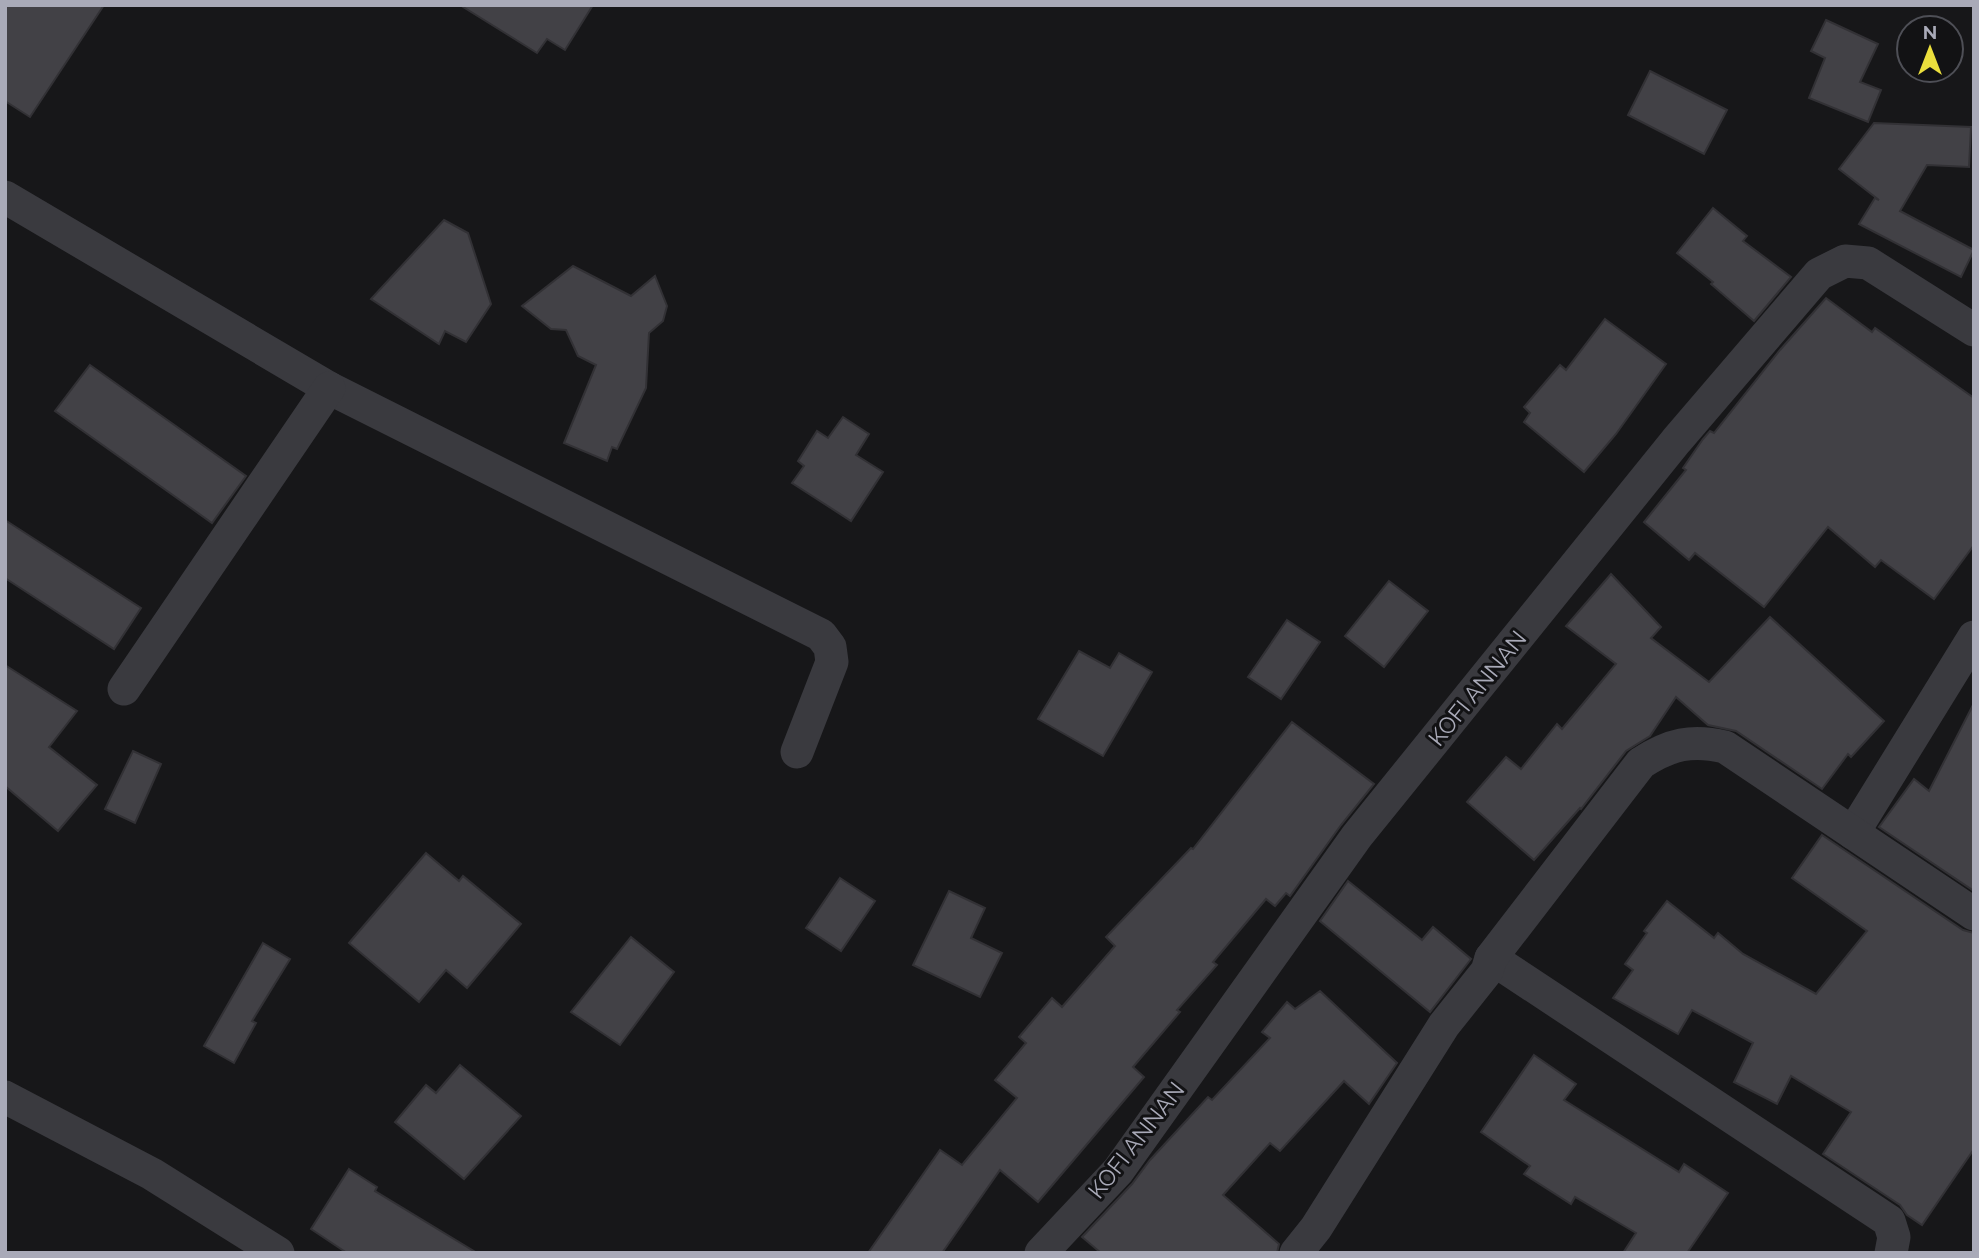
<svg xmlns="http://www.w3.org/2000/svg" width="1979" height="1258" font-family="Raleway,sans-serif">
<style>
.building{fill:#424146;stroke:#323135;stroke-width:2}
.lines{fill:none;stroke-linecap:round;stroke-linejoin:round}
.street{stroke:#3a3a3f;stroke-width:33}
.labels{text-anchor:middle;dominant-baseline:central;stroke-width:6;stroke-linejoin:round;paint-order:stroke}
.street-label{font-size:23px;fill:#a9aab8;stroke:#121214}
</style>
<rect width="100%" height="100%" fill="#171719"/>
<g class="building">
<path d="M 5,5 L 104,5 L 30,117 L 5,101 Z"/>
<path d="M 460,5 L 593,5 L 565,50 L 547,39 L 537,53 Z"/>
<path d="M 1826,20 L 1878,44 L 1860,82 L 1881,90 L 1868,122 L 1809,98 L 1825,58 L 1811,51 Z"/>
<path d="M 1650,71 L 1727,110 L 1704,154 L 1628,115 Z"/>
<path d="M 1874,123 L 1971,127 L 1969,167 L 1927,165 L 1900,211 L 1974,250 L 1961,277 L 1859,224 L 1875,198 L 1879,200 L 1839,169 Z"/>
<path d="M 1713,208 L 1747,236 L 1743,241 L 1791,277 L 1754,321 L 1711,284 L 1713,282 L 1677,253 Z"/>
<path d="M 444,220 L 468,233 L 491,304 L 466,342 L 445,331 L 439,344 L 371,299 Z"/>
<path d="M 573,266 L 631,296 L 655,276 L 667,306 L 663,321 L 649,333 L 646,388 L 617,449 L 612,447 L 607,461 L 564,443 L 596,365 L 578,356 L 566,330 L 551,329 L 522,306 Z"/>
<path d="M 1826,298 L 1872,332 L 1875,328 L 1974,398 L 1974,545 L 1934,599 L 1881,560 L 1875,567 L 1828,527 L 1764,607 L 1695,553 L 1689,560 L 1644,522 L 1686,470 L 1683,468 L 1703,439 L 1710,431 L 1714,433 L 1780,350 Z"/>
<path d="M 1605,319 L 1666,364 L 1616,434 L 1584,472 L 1524,422 L 1530,413 L 1524,407 L 1560,365 L 1566,370 Z"/>
<path d="M 90,365 L 246,476 L 212,523 L 55,411 Z"/>
<path d="M 843,417 L 869,434 L 856,455 L 883,472 L 851,521 L 792,483 L 804,466 L 798,461 L 817,431 L 828,438 Z"/>
<path d="M 5,520 L 141,608 L 114,649 L 5,578 Z"/>
<path d="M 1611,574 L 1661,627 L 1651,638 L 1709,682 L 1770,617 L 1884,721 L 1851,757 L 1848,754 L 1822,789 L 1736,731 L 1708,725 L 1676,697 L 1650,736 L 1626,751 L 1581,809 L 1580,808 L 1534,860 L 1467,802 L 1506,757 L 1521,769 L 1557,724 L 1562,729 L 1616,664 L 1566,626 Z"/>
<path d="M 1389,581 L 1428,611 L 1384,667 L 1345,636 Z"/>
<path d="M 1287,620 L 1320,642 L 1281,699 L 1248,677 Z"/>
<path d="M 1079,651 L 1110,668 L 1119,653 L 1152,672 L 1103,756 L 1038,719 Z"/>
<path d="M 5,665 L 77,711 L 49,747 L 97,785 L 58,831 L 5,786 Z"/>
<path d="M 1974,703 L 1974,891 L 1879,827 L 1914,779 L 1929,791 Z"/>
<path d="M 1292,722 L 1374,784 L 1341,825 L 1290,896 L 1286,893 L 1275,906 L 1266,899 L 1213,962 L 1217,965 L 1177,1010 L 1180,1012 L 1133,1067 L 1144,1077 L 1038,1202 L 1000,1170 L 942,1253 L 868,1253 L 940,1150 L 962,1165 L 1017,1098 L 995,1080 L 1026,1043 L 1019,1037 L 1052,998 L 1062,1007 L 1115,946 L 1106,937 L 1191,848 L 1193,849 Z"/>
<path d="M 133,751 L 161,764 L 135,823 L 105,809 Z"/>
<path d="M 1822,835 L 1963,930 L 1974,933 L 1974,1149 L 1922,1225 L 1907,1215 L 1900,1205 L 1823,1154 L 1851,1112 L 1791,1076 L 1777,1104 L 1734,1082 L 1753,1043 L 1692,1010 L 1678,1034 L 1613,998 L 1633,970 L 1625,964 L 1647,933 L 1644,931 L 1667,901 L 1714,938 L 1718,933 L 1743,954 L 1816,994 L 1867,931 L 1792,878 Z"/>
<path d="M 426,853 L 459,881 L 463,876 L 521,924 L 467,988 L 446,970 L 419,1002 L 349,943 Z"/>
<path d="M 840,878 L 875,901 L 841,951 L 806,928 Z"/>
<path d="M 1348,881 L 1422,940 L 1433,927 L 1471,959 L 1430,1012 L 1320,921 Z"/>
<path d="M 949,891 L 985,908 L 971,938 L 1002,953 L 980,997 L 913,965 Z"/>
<path d="M 631,937 L 674,972 L 620,1045 L 571,1012 Z"/>
<path d="M 263,943 L 290,959 L 252,1021 L 256,1023 L 234,1063 L 204,1046 Z"/>
<path d="M 1320,991 L 1397,1063 L 1369,1104 L 1344,1081 L 1280,1151 L 1270,1143 L 1223,1195 L 1279,1244 L 1277,1253 L 1101,1253 L 1082,1237 L 1132,1184 L 1150,1160 L 1208,1097 L 1212,1100 L 1270,1038 L 1262,1032 L 1287,1002 L 1295,1009 Z"/>
<path d="M 1534,1055 L 1576,1084 L 1564,1100 L 1679,1172 L 1684,1164 L 1728,1193 L 1687,1253 L 1623,1253 L 1636,1233 L 1575,1197 L 1571,1204 L 1524,1174 L 1530,1166 L 1481,1132 Z"/>
<path d="M 460,1065 L 521,1116 L 464,1179 L 395,1122 L 426,1085 L 436,1093 Z"/>
<path d="M 349,1169 L 377,1187 L 375,1191 L 477,1253 L 347,1253 L 311,1229 Z"/>
</g>
<g class="lines">
<g class="street">
<path d="M 5,197 L 329,388 L 821,635 L 830,647 L 832,662 L 797,752"/>
<path d="M 124,689 L 329,388"/>
<path d="M 1853,833 L 1974,637"/>
<path d="M 1491,958 L 1889,1221 L 1894,1237 L 1891,1253"/>
<path d="M 5,1097 L 152,1174 L 278,1253"/>
<path d="M 1041,1253 L 1118,1171 L 1357,836 L 1676,441 L 1819,274 L 1845,261 L 1868,263 L 1974,330"/>
<path d="M 1296,1253 L 1316,1228 L 1444,1025 L 1487,971 L 1491,958 L 1641,763 C 1670,744 1692,739 1725,747 L 1974,914"/>
</g>
</g>
<g class="labels">
<g class="street-label">
<text transform="translate(1477 688) rotate(-51)">KOFI ANNAN</text>
<text transform="translate(1136 1140) rotate(-52)">KOFI ANNAN</text>
</g>
</g>
<rect width="1979" height="1258" fill="none" stroke="#a9aab8" stroke-width="14"/>
<g transform="translate(1930 49)"><circle r="33" fill="#121214" stroke="#4e4f56" stroke-width="2"/>
<path d="M0-5L12 26L0 18L-12 26Z" fill="#ebdf3d"/>
<text y="-10" font-size="19" font-weight="bold" text-anchor="middle" fill="#a9aab8">N</text>
</g>
</svg>
